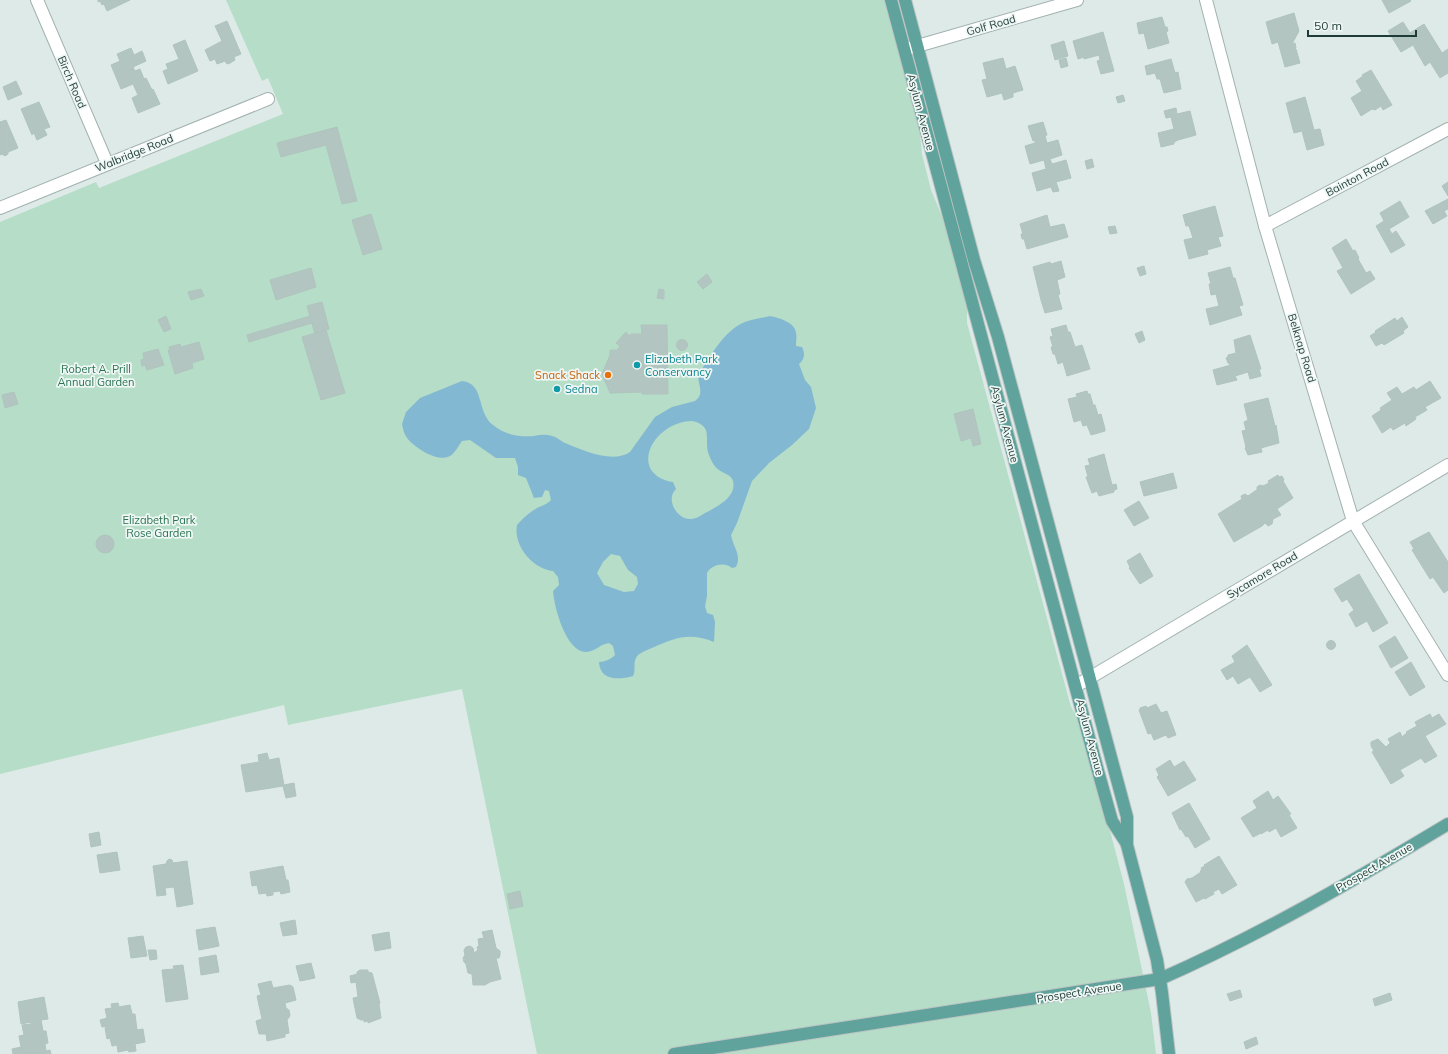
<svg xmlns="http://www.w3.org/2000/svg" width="1448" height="1054" font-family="Mulish,sans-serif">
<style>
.green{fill:#b5ddc7}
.water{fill:#83b8d2;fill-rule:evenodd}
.building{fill:#b3c5c0;stroke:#b0c4bf}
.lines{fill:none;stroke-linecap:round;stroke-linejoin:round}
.minor-casing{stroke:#a1b2af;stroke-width:14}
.major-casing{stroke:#bcc4c3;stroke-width:14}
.minor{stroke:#fff;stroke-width:12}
.major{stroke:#60a29c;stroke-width:12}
.culture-dot{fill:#0f9aa8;stroke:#eef7f4;stroke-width:1.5}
.food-dot{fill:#e8710a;stroke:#eef7f4;stroke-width:1.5}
.labels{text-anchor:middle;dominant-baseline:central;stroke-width:3.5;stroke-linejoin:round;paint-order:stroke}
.street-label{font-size:11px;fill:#1f3a37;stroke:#eef7f4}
.culture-label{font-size:11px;fill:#0d838f;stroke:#eef7f4;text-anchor:start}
.park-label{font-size:11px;fill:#287251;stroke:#eef7f4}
.food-label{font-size:11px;fill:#c56008;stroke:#eef7f4;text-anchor:end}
</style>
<rect width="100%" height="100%" fill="#deeae7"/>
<path class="green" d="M 226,0 L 885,0 L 919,125 L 922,154 L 931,190 L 947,228 L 967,305 L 967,323 L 1071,707 L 1082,724 L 1124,884 L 1151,1013 L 1156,1054 L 537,1054 L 462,689 L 288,725 L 284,705 L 0,774 L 0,222 L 96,182 L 99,188 L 283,114 L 268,78 L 262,81 Z"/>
<path class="water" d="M 770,316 C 779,318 795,322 796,333 C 797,337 796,341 796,346 L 802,347 C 805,353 805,359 799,364 L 805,380 L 811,387 L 816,408 L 809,429 L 792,445 L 769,463 L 752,481 L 737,523 L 731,535 C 733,547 742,555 736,567 L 732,568 C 725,562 712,564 707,573 L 707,596 L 705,606 L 707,613 L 713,615 L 715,622 L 714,642 C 689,632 675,638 652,648 C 647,650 638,653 636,658 C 633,663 636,670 633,676 C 619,680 600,681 599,662 C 605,662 611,659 615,655 L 613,646 L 609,643 C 600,644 595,652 585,652 C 566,651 554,607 553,591 L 559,585 L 558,577 L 553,571 C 533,569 513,546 517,525 C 522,519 530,512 537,508 C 543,505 546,505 551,500 L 549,491 L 545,490 L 542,497 L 534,498 L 526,478 L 518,475 L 518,467 L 515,458 L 496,458 L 470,440 L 462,441 C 459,445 455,453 450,456 C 438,463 415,448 407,438 C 404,434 403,429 402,424 L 406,412 L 420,398 L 462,381 C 485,383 476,412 493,425 C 505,435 519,437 534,436 C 540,435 546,434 552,436 C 557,437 561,441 565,443 C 582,450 613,464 630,452 L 655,417 L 672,407 L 695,401 C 705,394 698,385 698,375 C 711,356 723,331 745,322 C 753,319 762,318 770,316 ZM 692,421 C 715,426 703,441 709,455 C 711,460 714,467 719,470 C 724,474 731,474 733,481 C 737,497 717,507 705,513 C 702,515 696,519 691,519 C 677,520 665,499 676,489 L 673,482 C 627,474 652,422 692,421 ZM 611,554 L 620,556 L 628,570 L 637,577 L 638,584 L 634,591 L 624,592 L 604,585 L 597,573 L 603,562 Z"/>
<g class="building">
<path d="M 98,0 L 130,0 L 107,11 L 104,4 L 102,5 L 100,1 L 98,2 Z"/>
<path d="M 1382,0 L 1410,0 L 1411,1 L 1389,13 Z"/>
<path d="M 1294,13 L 1299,31 L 1292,44 L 1295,43 L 1296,48 L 1292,49 L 1292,50 L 1296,49 L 1300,63 L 1285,67 L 1278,42 L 1272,44 L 1266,22 Z"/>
<path d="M 1162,17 L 1165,27 L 1167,27 L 1168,31 L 1166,32 L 1169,43 L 1148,49 L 1144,33 L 1139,34 L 1137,23 Z"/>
<path d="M 227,21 L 241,54 L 234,57 L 235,60 L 230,63 L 227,64 L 225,61 L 217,64 L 215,59 L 210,61 L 205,50 L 222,41 L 215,26 Z"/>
<path d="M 1403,22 L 1410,33 L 1424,24 L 1442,53 L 1448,49 L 1448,73 L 1440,78 L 1430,62 L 1425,66 L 1413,45 L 1401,52 L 1388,31 Z"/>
<path d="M 1103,32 L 1114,71 L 1101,74 L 1097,61 L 1100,60 L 1099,55 L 1084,59 L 1084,57 L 1078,59 L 1073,41 Z"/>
<path d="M 185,40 L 198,71 L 168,84 L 163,71 L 168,69 L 166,64 L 179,59 L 173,45 Z"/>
<path d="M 1064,41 L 1068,56 L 1055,60 L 1051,45 Z"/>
<path d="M 131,48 L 134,55 L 142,51 L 146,61 L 133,67 L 135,71 L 140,69 L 144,79 L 146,78 L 152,90 L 153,89 L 160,104 L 138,113 L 132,98 L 138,95 L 133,84 L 121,89 L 111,65 L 120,61 L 117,54 Z"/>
<path d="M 1003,58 L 1006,69 L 1015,66 L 1023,90 L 1013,93 L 1013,97 L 1004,100 L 1002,93 L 987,97 L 982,80 L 987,79 L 983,63 Z"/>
<path d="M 1066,58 L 1068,66 L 1061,68 L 1059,60 Z"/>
<path d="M 1171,59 L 1175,73 L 1178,72 L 1181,89 L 1164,93 L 1160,79 L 1157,79 L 1155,73 L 1147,75 L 1145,66 Z"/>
<path d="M 1371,70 L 1392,105 L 1383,110 L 1381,106 L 1375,110 L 1372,109 L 1361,116 L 1351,98 L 1362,91 L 1356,81 L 1363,76 L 1362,75 Z"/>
<path d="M 16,81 L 22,94 L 8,100 L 3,87 Z"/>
<path d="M 1123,95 L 1125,101 L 1118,103 L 1116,97 Z"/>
<path d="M 1305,97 L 1314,130 L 1320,129 L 1324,145 L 1307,150 L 1302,131 L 1294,133 L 1286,103 Z"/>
<path d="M 39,102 L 50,127 L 44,129 L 47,135 L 37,140 L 34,133 L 32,135 L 21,109 Z"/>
<path d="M 1176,108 L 1177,114 L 1190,111 L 1196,135 L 1178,140 L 1174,142 L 1174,144 L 1161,147 L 1158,133 L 1174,129 L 1171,117 L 1166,118 L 1164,111 Z"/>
<path d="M 6,120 L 18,148 L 8,152 L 8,154 L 5,156 L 2,154 L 0,155 L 0,122 Z"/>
<path d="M 1043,122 L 1047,135 L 1045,136 L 1047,143 L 1058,140 L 1062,155 L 1050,159 L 1052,164 L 1066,160 L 1071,178 L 1056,182 L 1059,191 L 1053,192 L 1051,187 L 1037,191 L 1032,173 L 1046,169 L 1044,160 L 1030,164 L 1025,146 L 1035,143 L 1035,140 L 1033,141 L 1028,126 Z"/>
<path d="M 337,127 L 357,201 L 342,204 L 326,145 L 281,157 L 277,143 Z"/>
<path d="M 1092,159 L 1094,167 L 1087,169 L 1085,161 Z"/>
<path d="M 1448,182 L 1448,196 L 1442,186 Z"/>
<path d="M 1448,199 L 1448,209 L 1444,211 L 1447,216 L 1433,224 L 1425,211 Z"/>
<path d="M 1400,201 L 1409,217 L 1389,229 L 1392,234 L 1396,231 L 1405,245 L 1391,253 L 1376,226 L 1384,221 L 1380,213 Z"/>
<path d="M 1215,206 L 1223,236 L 1218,237 L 1221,246 L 1207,250 L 1208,254 L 1189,259 L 1184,240 L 1193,238 L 1189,226 L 1186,226 L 1183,215 Z"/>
<path d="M 371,214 L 382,249 L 363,255 L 352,220 Z"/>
<path d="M 1047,215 L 1050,227 L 1064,224 L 1068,237 L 1027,249 L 1024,239 L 1022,239 L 1021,234 L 1023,234 L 1020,224 Z"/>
<path d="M 1115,226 L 1117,233 L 1110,234 L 1108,227 Z"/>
<path d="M 1346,239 L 1353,251 L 1355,250 L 1359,258 L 1358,259 L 1366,273 L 1370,271 L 1375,279 L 1351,294 L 1337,271 L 1343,268 L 1332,248 Z"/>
<path d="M 1061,261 L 1065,277 L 1057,280 L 1060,294 L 1058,295 L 1062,309 L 1045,313 L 1041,300 L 1033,267 L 1050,262 L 1051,264 Z"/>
<path d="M 1144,266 L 1146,274 L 1140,276 L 1137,268 Z"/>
<path d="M 1230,267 L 1233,278 L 1235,278 L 1243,305 L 1239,306 L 1242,315 L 1210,325 L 1206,309 L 1219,306 L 1216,294 L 1211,295 L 1209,284 L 1211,284 L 1208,273 Z"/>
<path d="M 311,268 L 316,287 L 276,300 L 270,280 Z"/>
<path d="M 707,274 L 712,282 L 703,289 L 697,282 Z"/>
<path d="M 201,289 L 204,296 L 191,300 L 188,292 Z"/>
<path d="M 659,289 L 664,290 L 664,299 L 657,298 Z"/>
<path d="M 322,302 L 329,329 L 315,334 L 307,306 Z"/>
<path d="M 166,316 L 171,329 L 164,332 L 158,320 Z"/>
<path d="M 310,316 L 312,323 L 249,342 L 247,335 Z"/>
<path d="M 1402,317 L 1408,327 L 1403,331 L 1404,333 L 1384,345 L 1382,343 L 1376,346 L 1370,336 L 1376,332 L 1375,331 L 1395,318 L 1397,321 Z"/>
<path d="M 641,325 L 667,325 L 668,394 L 642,394 L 642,392 L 610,393 L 602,374 L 610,355 L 610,350 L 617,350 L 620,346 L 616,343 L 626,332 L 629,336 L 631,334 L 642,334 Z"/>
<path d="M 1066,325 L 1068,332 L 1070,332 L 1075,347 L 1082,345 L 1090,369 L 1067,376 L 1063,362 L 1058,364 L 1055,354 L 1053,354 L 1051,347 L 1053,347 L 1050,337 L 1053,336 L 1051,329 Z"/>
<path d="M 326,330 L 345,393 L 321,400 L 302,337 Z"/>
<path d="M 1142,331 L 1145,340 L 1139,343 L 1135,334 Z"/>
<path d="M 1250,335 L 1261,369 L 1259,369 L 1261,376 L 1250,379 L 1248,372 L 1235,376 L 1237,380 L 1217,385 L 1213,370 L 1231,365 L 1228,363 L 1226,358 L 1228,357 L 1228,355 L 1236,353 L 1234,340 Z"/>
<circle cx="682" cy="345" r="5.5"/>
<path d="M 199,342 L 204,359 L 192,363 L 193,368 L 175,374 L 168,350 L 170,350 L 169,347 L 180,344 L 181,347 Z"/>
<path d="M 158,349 L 164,365 L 147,370 L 145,365 L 142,366 L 141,360 L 144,359 L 143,353 Z"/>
<path d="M 1430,381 L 1441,398 L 1425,407 L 1427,410 L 1415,417 L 1416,419 L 1406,426 L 1405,423 L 1393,430 L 1391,427 L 1382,433 L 1372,416 L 1381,410 L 1380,408 L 1392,400 L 1387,393 L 1397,387 L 1402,394 L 1414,387 L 1416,390 Z"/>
<path d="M 1087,391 L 1088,394 L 1090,394 L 1093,405 L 1095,405 L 1098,415 L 1101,414 L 1105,429 L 1105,431 L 1091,435 L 1087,425 L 1083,426 L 1081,420 L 1074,422 L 1068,399 L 1077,397 L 1076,394 Z"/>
<path d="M 14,392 L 18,404 L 5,408 L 2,395 Z"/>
<path d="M 1268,398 L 1275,426 L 1276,425 L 1279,443 L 1261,448 L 1262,452 L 1248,455 L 1245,448 L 1246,447 L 1242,431 L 1246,430 L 1244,422 L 1248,420 L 1244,404 Z"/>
<path d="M 973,409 L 981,444 L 973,446 L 971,438 L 961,441 L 954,414 Z"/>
<path d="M 1104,454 L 1112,485 L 1116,484 L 1117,489 L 1114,490 L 1114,492 L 1099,496 L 1097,491 L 1092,493 L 1086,477 L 1088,477 L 1085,466 L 1090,465 L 1088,459 Z"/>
<path d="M 1173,473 L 1177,488 L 1144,496 L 1140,482 Z"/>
<path d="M 1278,475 L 1279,477 L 1282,476 L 1284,480 L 1283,481 L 1293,498 L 1277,509 L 1281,515 L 1273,519 L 1272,524 L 1268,526 L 1265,523 L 1262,526 L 1234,542 L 1218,514 L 1242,499 L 1241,496 L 1245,494 L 1248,496 L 1255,491 L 1257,490 L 1257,487 L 1260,485 L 1263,486 L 1269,483 L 1268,481 Z"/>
<path d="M 1139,501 L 1149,518 L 1134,526 L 1124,510 Z"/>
<path d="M 1429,532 L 1448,562 L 1448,590 L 1444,593 L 1433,577 L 1430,579 L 1412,550 L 1414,549 L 1410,542 Z"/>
<circle cx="105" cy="544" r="9"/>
<path d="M 1140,553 L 1153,576 L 1140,584 L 1129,568 L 1130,567 L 1127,561 Z"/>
<path d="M 1359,574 L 1388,623 L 1373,632 L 1367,621 L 1356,627 L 1349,614 L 1354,610 L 1347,599 L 1342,602 L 1334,589 Z"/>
<path d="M 1395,636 L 1408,658 L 1391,668 L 1379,646 Z"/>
<circle cx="1331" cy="645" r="4.5"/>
<path d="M 1247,645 L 1272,685 L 1260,692 L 1250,677 L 1238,684 L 1233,676 L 1227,680 L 1221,670 L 1235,662 L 1232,656 Z"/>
<path d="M 1411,662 L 1425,687 L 1410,696 L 1395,672 Z"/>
<path d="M 1156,704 L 1161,713 L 1167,711 L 1176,735 L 1168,738 L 1166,735 L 1154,740 L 1151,733 L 1148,734 L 1139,710 L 1140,710 L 1140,708 L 1146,706 L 1147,708 Z"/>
<path d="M 1430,714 L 1432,718 L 1439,714 L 1446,724 L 1425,736 L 1437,756 L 1425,763 L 1421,758 L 1400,770 L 1404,776 L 1391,784 L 1372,752 L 1374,751 L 1371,746 L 1371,742 L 1378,739 L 1386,747 L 1390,743 L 1391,744 L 1388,739 L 1400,732 L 1402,737 L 1403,736 L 1407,733 L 1406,732 L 1417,726 L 1415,722 Z"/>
<path d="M 267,753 L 269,760 L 279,758 L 284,785 L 294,783 L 296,796 L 286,798 L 283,786 L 246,792 L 241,765 L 259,762 L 258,755 Z"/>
<path d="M 1170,760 L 1174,767 L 1184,761 L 1196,780 L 1168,796 L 1157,777 L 1159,775 L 1156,769 Z"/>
<path d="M 1268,791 L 1273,800 L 1278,796 L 1291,814 L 1289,815 L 1297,828 L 1281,837 L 1276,828 L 1269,832 L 1268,830 L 1261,834 L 1261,833 L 1253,837 L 1241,818 L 1257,808 L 1253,801 Z"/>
<path d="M 1189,803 L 1210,839 L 1195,848 L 1188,836 L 1186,837 L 1181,829 L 1180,830 L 1172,813 Z"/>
<path d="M 99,832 L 101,845 L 91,847 L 89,834 Z"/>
<path d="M 117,852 L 120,870 L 100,873 L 97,855 Z"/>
<path d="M 1219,856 L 1237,885 L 1222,894 L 1219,889 L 1213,892 L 1214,894 L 1205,899 L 1204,898 L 1196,902 L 1185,882 L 1187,879 L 1192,878 L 1201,872 L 1200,871 L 1202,870 L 1201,868 L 1205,866 L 1204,865 Z"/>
<path d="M 169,859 L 172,860 L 173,863 L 187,861 L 193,904 L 177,907 L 174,887 L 165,888 L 166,895 L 157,896 L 153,866 L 166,864 L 167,861 Z"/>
<path d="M 283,866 L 286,880 L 288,880 L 290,892 L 281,894 L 280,891 L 273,892 L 273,895 L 267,896 L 266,893 L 259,894 L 257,885 L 252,886 L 250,872 Z"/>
<path d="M 520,891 L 523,906 L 510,909 L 507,894 Z"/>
<path d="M 295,920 L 297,934 L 283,936 L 280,923 Z"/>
<path d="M 215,927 L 219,946 L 199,950 L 196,930 Z"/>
<path d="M 492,930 L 496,948 L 500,951 L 500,955 L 499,958 L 496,958 L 501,979 L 490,982 L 485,985 L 473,985 L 472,974 L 468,973 L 466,964 L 464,962 L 463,958 L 465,955 L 464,950 L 466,947 L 470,946 L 473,948 L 474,953 L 478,950 L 477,947 L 479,946 L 478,939 L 484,938 L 482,932 Z"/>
<path d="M 389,932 L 391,948 L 375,951 L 372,935 Z"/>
<path d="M 143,936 L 147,956 L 131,958 L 128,938 Z"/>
<path d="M 148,950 L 156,950 L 157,959 L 150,960 Z"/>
<path d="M 216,955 L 219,972 L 201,975 L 199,958 Z"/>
<path d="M 311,963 L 315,978 L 300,981 L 296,966 Z"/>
<path d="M 183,965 L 188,999 L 166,1002 L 162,970 L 174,969 L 173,966 Z"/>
<path d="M 360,970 L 368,970 L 368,972 L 372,973 L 380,1003 L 379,1004 L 381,1018 L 368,1023 L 368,1021 L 364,1022 L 364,1020 L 361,1020 L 357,1018 L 353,998 L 358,997 L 356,982 L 351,983 L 350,976 L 357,974 L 357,972 Z"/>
<path d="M 271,981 L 273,988 L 290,985 L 293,987 L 296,1000 L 285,1003 L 286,1008 L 289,1010 L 290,1016 L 287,1020 L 289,1033 L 285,1034 L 285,1037 L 267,1041 L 266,1034 L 259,1034 L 256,1021 L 262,1019 L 257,996 L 261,995 L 258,984 Z"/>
<path d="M 1240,990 L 1242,997 L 1230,1001 L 1227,994 Z"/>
<path d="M 1390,993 L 1392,1000 L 1375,1006 L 1373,999 Z"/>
<path d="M 44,997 L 48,1019 L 41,1020 L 43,1031 L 46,1031 L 48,1043 L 45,1044 L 46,1051 L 50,1050 L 51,1054 L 13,1054 L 12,1049 L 21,1047 L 19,1036 L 24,1035 L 22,1025 L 31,1024 L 31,1022 L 21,1024 L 18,1002 Z"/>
<path d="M 118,1003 L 119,1007 L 130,1005 L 132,1014 L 135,1014 L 137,1030 L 143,1029 L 145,1042 L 135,1044 L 136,1051 L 129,1052 L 128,1050 L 118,1052 L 117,1045 L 112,1046 L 110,1038 L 107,1039 L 105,1028 L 109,1026 L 102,1027 L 100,1020 L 107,1018 L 105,1009 L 112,1008 L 111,1004 Z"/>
<path d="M 1256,1037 L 1258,1044 L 1246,1049 L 1244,1042 Z"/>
</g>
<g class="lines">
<g class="minor-casing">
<g id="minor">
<path d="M 37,0 L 107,163"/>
<path d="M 1206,0 L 1265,226 L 1353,521 L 1448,675"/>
<path d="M 907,49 L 1077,0"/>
<path d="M 0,208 L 268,99"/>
<path d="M 1265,226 L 1448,129"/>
<path d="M 1076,686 L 1448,465"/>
</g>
</g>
<g class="major-casing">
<g id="major">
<path d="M 891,0 L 1098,771 L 1112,821 L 1127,844"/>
<path d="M 905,0 L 974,260 L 998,337 L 1127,817 L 1127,845 L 1157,960 L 1162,993 L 1169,1054"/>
<path d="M 674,1054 L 1160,979 C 1260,935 1355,880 1448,824"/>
</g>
</g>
<use href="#minor" class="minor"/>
<use href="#major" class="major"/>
</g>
<g class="culture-dot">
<circle cx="637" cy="365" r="4"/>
<circle cx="557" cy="389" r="4"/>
</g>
<circle class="food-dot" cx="608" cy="375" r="4"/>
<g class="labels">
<g class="street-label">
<text transform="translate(991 25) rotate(-16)">Golf Road</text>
<text transform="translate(72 82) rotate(67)">Birch Road</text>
<text transform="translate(921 112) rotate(75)">Asylum Avenue</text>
<text transform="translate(134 153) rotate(-22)">Walbridge Road</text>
<text transform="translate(1357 177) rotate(-28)">Bainton Road</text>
<text transform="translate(1302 348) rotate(73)">Belknap Road</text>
<text transform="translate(1005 424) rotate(75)">Asylum Avenue</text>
<text transform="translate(1262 575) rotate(-31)">Sycamore Road</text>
<text transform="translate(1090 737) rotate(75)">Asylum Avenue</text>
<text transform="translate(1374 867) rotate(-30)">Prospect Avenue</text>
<text transform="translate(1079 992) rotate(-9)">Prospect Avenue</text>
</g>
<g class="culture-label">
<text x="645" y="359">Elizabeth Park<tspan x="645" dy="13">Conservancy</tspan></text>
<text x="565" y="389">Sedna</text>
</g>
<g class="park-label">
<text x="96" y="369">Robert A. Prill<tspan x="96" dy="13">Annual Garden</tspan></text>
<text x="159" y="520">Elizabeth Park<tspan x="159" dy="13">Rose Garden</tspan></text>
</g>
<g class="food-label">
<text x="600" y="375">Snack Shack</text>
</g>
</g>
<path d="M1308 30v6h108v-6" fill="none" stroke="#1f3a37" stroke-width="2"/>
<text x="1314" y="30" font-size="12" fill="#1f3a37" stroke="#eef7f4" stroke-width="3" paint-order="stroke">50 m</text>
</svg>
